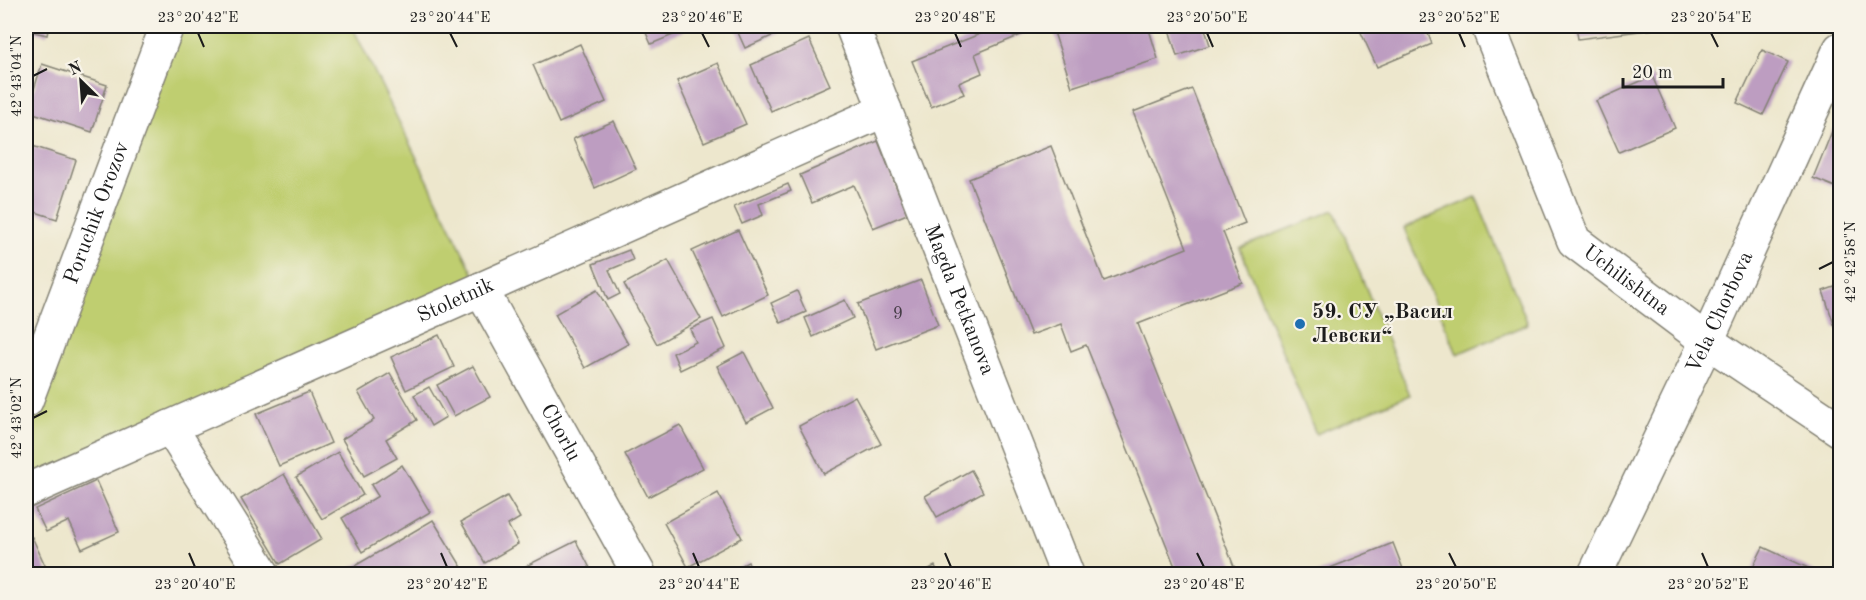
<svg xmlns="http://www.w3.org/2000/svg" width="1866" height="600" font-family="'Old Standard TT',serif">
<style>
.green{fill:#bfce70;stroke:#6e7546;stroke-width:1.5}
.building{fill:#bd9dc1}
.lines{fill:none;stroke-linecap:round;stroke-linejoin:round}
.minor-casing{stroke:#848274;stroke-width:36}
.minor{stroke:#fff;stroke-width:33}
.ticks{fill:none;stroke:#1c1c1c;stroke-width:2}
.poi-dot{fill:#1f6fb2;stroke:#f7f3e8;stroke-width:2}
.labels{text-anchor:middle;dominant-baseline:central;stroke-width:4.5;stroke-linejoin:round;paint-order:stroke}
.number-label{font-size:18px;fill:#443c45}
.street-label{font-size:21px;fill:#1c1c1c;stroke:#f7f3e8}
.poi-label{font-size:21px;font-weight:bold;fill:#1c1c1c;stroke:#f7f3e8;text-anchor:start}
.neatline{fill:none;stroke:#1c1c1c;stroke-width:2}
.ticks-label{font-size:15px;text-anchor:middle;fill:#1c1c1c}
</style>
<rect width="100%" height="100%" fill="#f7f3e8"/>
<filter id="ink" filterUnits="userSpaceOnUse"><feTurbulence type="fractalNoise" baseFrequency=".0167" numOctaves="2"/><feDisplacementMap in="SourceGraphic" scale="12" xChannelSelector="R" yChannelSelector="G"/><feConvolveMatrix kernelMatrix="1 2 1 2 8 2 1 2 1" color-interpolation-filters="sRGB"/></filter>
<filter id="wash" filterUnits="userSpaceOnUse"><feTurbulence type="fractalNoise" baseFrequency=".008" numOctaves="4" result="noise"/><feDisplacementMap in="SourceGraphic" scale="24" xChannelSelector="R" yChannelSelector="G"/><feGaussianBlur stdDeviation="1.35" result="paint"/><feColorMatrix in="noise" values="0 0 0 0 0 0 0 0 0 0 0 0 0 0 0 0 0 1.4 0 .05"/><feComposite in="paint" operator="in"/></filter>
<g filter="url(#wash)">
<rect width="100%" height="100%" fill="#ede7cd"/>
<g class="green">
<path d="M 167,26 L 352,26 L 481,289 L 26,491 L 26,401 Z"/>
<path d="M 1476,197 L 1528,324 L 1457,354 L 1404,228 Z"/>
<path d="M 1334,210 L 1410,395 L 1316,434 L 1240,248 Z"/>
</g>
<g id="blocks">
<g class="building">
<path d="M 32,26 L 49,26 L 47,35 L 30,31 Z"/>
<path d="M 643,26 L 695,26 L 651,44 Z"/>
<path d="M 735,26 L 778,26 L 781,32 L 745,48 Z"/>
<path d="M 1000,26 L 1037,26 L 1038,28 L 975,54 L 982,73 L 959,83 L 964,94 L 931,107 L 912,61 Z"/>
<path d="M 1052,26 L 1148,26 L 1158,59 L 1072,87 Z"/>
<path d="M 1168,26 L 1204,26 L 1210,45 L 1177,56 Z"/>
<path d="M 1358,26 L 1425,26 L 1432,44 L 1377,67 Z"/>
<path d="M 1576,26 L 1670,26 L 1670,27 L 1578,39 Z"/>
<path d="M 809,39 L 830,85 L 771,111 L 751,65 Z"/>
<path d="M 580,44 L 606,102 L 559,123 L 533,65 Z"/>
<path d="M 1762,50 L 1788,62 L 1763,115 L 1737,103 Z"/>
<path d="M 718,63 L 746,124 L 704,142 L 677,81 Z"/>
<path d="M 42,64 L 107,85 L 92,132 L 27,111 Z"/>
<path d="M 1652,76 L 1675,128 L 1619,152 L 1596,101 Z"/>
<path d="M 1192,89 L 1245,223 L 1223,232 L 1243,283 L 1138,324 L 1237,574 L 1178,574 L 1086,345 L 1071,351 L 1061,324 L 1031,335 L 969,179 L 1051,146 L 1104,281 L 1187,248 L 1133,112 Z"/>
<path d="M 614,121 L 636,169 L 595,188 L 573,139 Z"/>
<path d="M 1833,129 L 1840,132 L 1840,189 L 1813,178 Z"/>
<path d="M 878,141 L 907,214 L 873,228 L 854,185 L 812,203 L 800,175 Z"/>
<path d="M 26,144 L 76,160 L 57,219 L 26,209 Z"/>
<path d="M 788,184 L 791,191 L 759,204 L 763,215 L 742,224 L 734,207 Z"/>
<path d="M 738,230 L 768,295 L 723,317 L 692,251 Z"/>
<path d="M 629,250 L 633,260 L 609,270 L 620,294 L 608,300 L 593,264 Z"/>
<path d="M 26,253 L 35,256 L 26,285 Z"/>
<path d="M 668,260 L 701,319 L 657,344 L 624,284 Z"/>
<path d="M 921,280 L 938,325 L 876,349 L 858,304 Z"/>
<path d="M 1840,285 L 1840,325 L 1835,327 L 1823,291 Z"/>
<path d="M 597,290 L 628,344 L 585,368 L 555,314 Z"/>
<path d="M 797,291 L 806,312 L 781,323 L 771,303 Z"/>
<path d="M 845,300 L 853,318 L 813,337 L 805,318 Z"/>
<path d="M 713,319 L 726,348 L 680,370 L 673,353 L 696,342 L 690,329 Z"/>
<path d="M 439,335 L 454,367 L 406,390 L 391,357 Z"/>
<path d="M 744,352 L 773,408 L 746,422 L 717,366 Z"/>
<path d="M 473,366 L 490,397 L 454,416 L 437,385 Z"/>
<path d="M 390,373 L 417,420 L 386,439 L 397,458 L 364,476 L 342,439 L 374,420 L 358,392 Z"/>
<path d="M 429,387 L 446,417 L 431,426 L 414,395 Z"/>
<path d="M 309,392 L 331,443 L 279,466 L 256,414 Z"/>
<path d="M 855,396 L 881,444 L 824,474 L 799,426 Z"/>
<path d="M 680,425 L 703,468 L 648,497 L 625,454 Z"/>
<path d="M 338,452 L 363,495 L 322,519 L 296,477 Z"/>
<path d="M 402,465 L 430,512 L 362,552 L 342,518 L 378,496 L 371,485 Z"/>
<path d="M 971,470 L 983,492 L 937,517 L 925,496 Z"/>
<path d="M 284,474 L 322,539 L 280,564 L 241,499 Z"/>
<path d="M 96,481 L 119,532 L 82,549 L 69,521 L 46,532 L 35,509 Z"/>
<path d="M 718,493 L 742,538 L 688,567 L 664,523 Z"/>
<path d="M 507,496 L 520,518 L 508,525 L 518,544 L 485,563 L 461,522 Z"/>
<path d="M 433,520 L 466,574 L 341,574 L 411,533 Z"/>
<path d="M 32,537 L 49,574 L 26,574 L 26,540 Z"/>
<path d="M 576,541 L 593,574 L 525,574 L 522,568 Z"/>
<path d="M 1393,543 L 1405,574 L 1315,574 Z"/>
<path d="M 1763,547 L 1821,574 L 1758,574 L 1751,571 Z"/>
<path d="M 748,562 L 755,574 L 725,574 Z"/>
<path d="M 935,566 L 939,574 L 919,574 Z"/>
</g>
</g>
</g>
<g filter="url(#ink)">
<use href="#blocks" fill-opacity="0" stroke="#848274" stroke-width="1.5"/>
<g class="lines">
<g class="minor-casing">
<g id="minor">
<path id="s1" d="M 852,26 L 1067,574"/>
<path id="s2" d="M 1488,26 L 1574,241 L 1707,341 L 1840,430"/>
<path id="s3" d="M 481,289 L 639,574"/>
<path id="s4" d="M 26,401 L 167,26"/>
<path d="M 170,427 L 263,574"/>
<path id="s5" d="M 26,491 L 885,110"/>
<path id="s6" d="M 1595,574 L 1707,341 L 1840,49"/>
</g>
</g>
<use href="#minor" class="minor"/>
</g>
</g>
<path class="ticks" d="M 198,33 L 204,47M 450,33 L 457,47M 702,33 L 709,47M 955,33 L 961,47M 1207,33 L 1213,47M 1459,33 L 1465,47M 1711,33 L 1718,47M 33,76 L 47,69M 1819,269 L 1833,262M 33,418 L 47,411M 189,553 L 195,567M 441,553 L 447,567M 693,553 L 699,567M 945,553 L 951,567M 1197,553 L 1204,567M 1449,553 L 1456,567M 1702,553 L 1708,567"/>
<circle class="poi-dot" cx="1300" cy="324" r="6"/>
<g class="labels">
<g class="number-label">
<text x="898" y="314">9</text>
</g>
<g class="street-label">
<text stroke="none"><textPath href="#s4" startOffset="201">Poruchik Orozov</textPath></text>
<text stroke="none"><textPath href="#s2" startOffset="297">Uchilishtna</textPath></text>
<text stroke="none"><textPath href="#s5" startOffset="470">Stoletnik</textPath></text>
<text stroke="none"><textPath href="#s1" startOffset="294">Magda Petkanova</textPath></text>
<text stroke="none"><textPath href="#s6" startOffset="290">Vela Chorbova</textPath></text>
<text stroke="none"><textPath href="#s3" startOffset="164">Chorlu</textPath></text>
</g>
<g class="poi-label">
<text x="1312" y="312">59. СУ „Васил<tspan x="1312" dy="24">Левски“</tspan></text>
</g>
</g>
<rect width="1866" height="600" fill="none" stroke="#f7f3e8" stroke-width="66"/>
<g transform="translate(81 81) rotate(335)" stroke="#f7f3e8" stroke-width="4.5" paint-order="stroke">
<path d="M0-4.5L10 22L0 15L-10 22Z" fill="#1c1c1c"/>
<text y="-9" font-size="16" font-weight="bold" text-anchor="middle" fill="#1c1c1c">N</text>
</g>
<path d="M1623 78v9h100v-9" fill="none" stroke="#1c1c1c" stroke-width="3"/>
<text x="1632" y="78" font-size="18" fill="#1c1c1c" stroke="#f7f3e8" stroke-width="4.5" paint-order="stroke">20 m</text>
<rect x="33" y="33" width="1800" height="534" class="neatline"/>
<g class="ticks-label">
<text x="198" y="22">23°20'42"E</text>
<text x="450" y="22">23°20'44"E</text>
<text x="702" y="22">23°20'46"E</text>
<text x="955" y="22">23°20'48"E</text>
<text x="1207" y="22">23°20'50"E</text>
<text x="1459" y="22">23°20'52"E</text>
<text x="1711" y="22">23°20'54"E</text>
<text transform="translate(16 76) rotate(-90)" y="5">42°43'04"N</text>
<text transform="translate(1850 262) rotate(-90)" y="5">42°42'58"N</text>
<text transform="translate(16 418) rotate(-90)" y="5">42°43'02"N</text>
<text x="195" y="589">23°20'40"E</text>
<text x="447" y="589">23°20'42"E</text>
<text x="699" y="589">23°20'44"E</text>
<text x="951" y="589">23°20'46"E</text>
<text x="1204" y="589">23°20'48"E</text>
<text x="1456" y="589">23°20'50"E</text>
<text x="1708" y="589">23°20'52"E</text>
</g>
</svg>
